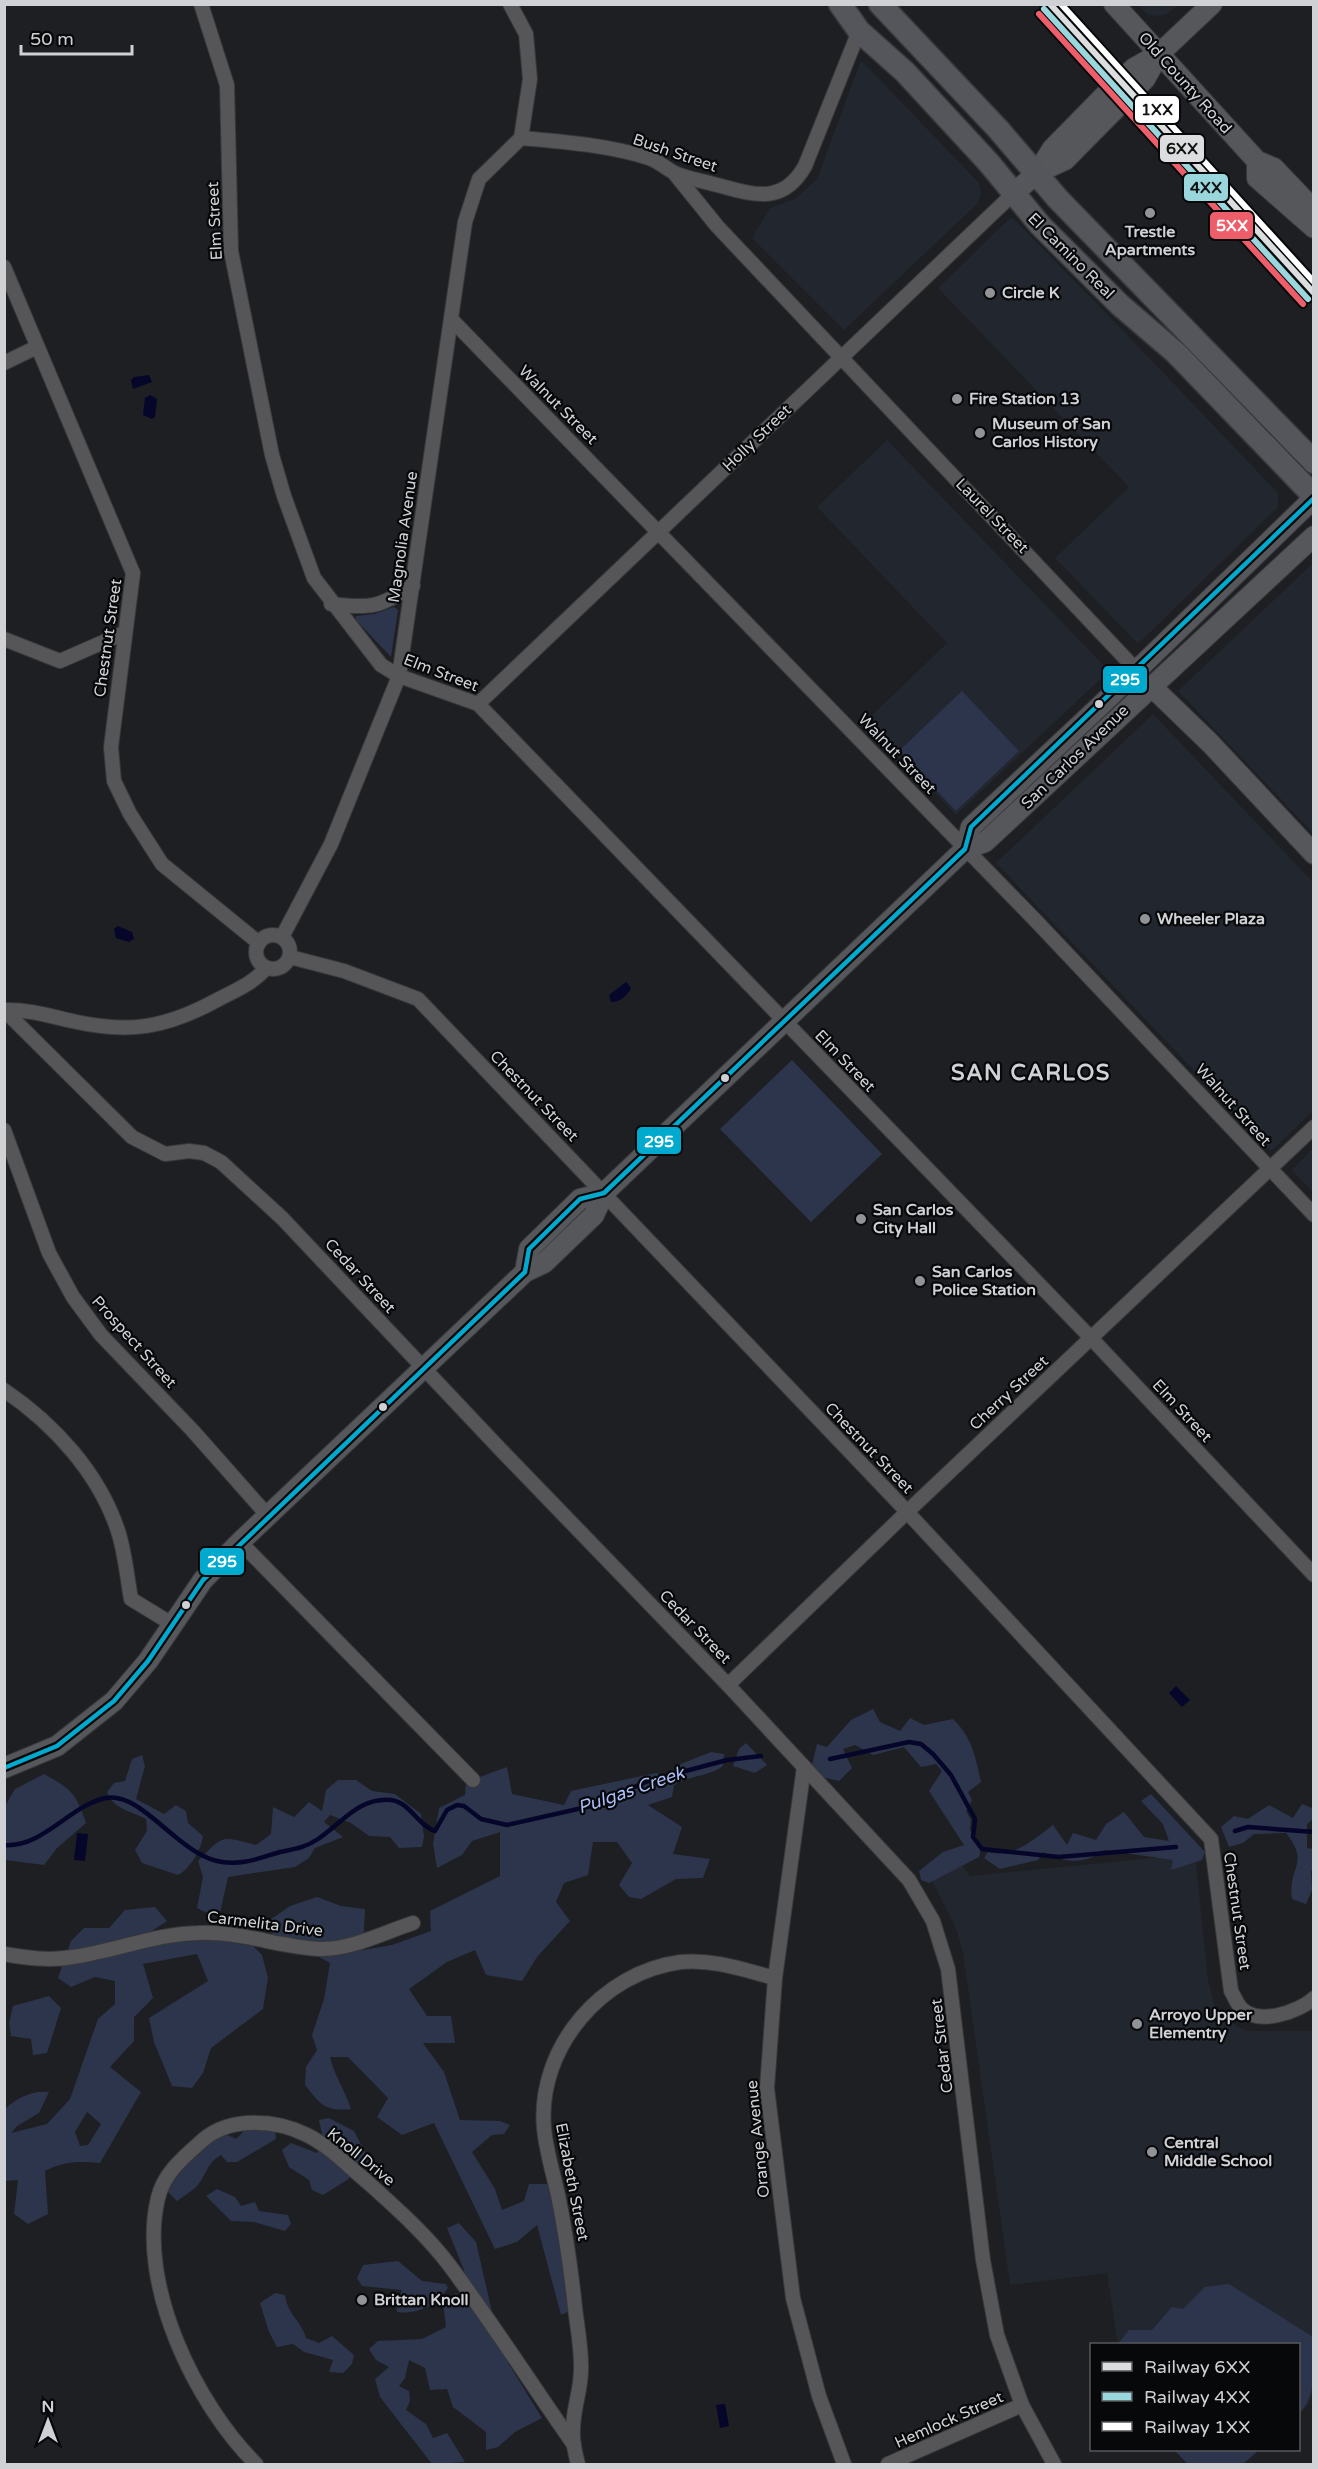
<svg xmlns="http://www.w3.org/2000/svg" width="1318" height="2469" font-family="'Varela Round',sans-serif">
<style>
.built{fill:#22262f}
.green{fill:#2d354d;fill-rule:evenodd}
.water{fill:#06062b}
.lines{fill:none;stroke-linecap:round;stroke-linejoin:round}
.stream{stroke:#06062b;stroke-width:4.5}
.street-casing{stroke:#38393b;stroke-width:16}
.secondary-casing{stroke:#38393b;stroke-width:22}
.primary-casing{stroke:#38393b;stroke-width:25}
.street{stroke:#565658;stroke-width:14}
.secondary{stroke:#56575b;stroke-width:20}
.primary{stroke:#54565c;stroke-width:22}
.bus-1-casing{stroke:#07080a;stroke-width:9}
.bus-1{stroke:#00a9ce;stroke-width:4.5}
.rail-1-casing{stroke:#07080a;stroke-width:10}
.rail-2-casing{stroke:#07080a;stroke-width:10}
.rail-3-casing{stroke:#07080a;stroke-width:10}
.rail-4-casing{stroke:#07080a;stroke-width:10}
.rail-1{stroke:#dcddde;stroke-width:6}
.rail-2{stroke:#99d7dc;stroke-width:6}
.rail-3{stroke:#fff;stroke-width:6}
.rail-4{stroke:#ee5e6a;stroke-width:6}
.poi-dot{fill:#919396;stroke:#07080a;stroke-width:2}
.bus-dot{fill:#d0d1d5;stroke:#07080a;stroke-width:2}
.labels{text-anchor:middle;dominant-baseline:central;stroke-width:4.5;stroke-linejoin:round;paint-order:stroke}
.street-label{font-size:16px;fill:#d0d1d5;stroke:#07080a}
.poi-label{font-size:16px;font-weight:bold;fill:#d0d1d5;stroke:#07080a;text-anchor:start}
.water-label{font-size:18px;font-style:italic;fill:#abbefa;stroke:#07080a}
.district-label{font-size:22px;font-weight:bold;letter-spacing:1.5px;fill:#d0d1d5;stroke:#07080a}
.line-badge{stroke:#07080a;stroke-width:2}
.badge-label{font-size:16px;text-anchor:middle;font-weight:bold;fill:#fff}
.pale-badge-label{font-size:16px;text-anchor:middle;font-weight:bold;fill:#111}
</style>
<rect width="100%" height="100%" fill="#1d1f22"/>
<g class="built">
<path d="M 1138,5 L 1178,5 L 1167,14 L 1157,16 L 1148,15 Z"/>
<path d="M 861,60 L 979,183 L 981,194 L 977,204 L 844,330 L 752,238 L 770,208 L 795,199 L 817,179 Z"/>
<path d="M 1010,218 L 1014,219 L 1134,342 L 1278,493 L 1278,507 L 1138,644 L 1055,558 L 1129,487 L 938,288 Z"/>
<path d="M 887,440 L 1109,671 L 956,815 L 866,721 L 947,643 L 817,507 Z"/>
<path d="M 1313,563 L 1313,833 L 1178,691 Z"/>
<path d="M 1153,714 L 1313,882 L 1313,1111 L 1271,1151 L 996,863 Z"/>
<path d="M 1313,1149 L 1313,1192 L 1292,1170 Z"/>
<path d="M 1195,1854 L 1208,1980 L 1215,2006 L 1225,2019 L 1246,2031 L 1313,2031 L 1314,2387 L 1309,2404 L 1299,2414 L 1298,2344 L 1118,2344 L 1107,2273 L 1010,2285 L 963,1952 L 955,1926 L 930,1877 L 958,1860 L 970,1876 Z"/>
</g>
<g class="green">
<path d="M 394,607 L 398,610 L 391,657 L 356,620 L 356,616 L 374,614 Z"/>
<path d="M 962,691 L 1019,751 L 956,811 L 899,751 Z"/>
<path d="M 792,1060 L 882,1154 L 811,1222 L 720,1129 Z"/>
<path d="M 873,1709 L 880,1722 L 900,1731 L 910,1718 L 924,1725 L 953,1719 C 972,1737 976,1758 981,1782 L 968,1792 L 972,1800 L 966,1811 L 971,1820 L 970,1830 C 977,1837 983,1847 979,1857 L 929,1883 L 921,1880 L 919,1871 L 943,1852 L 964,1845 L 929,1791 L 942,1771 L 936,1764 L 921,1767 L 904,1747 L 873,1755 L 855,1745 L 843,1749 L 852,1768 L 839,1781 L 822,1777 L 812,1765 L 817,1744 L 827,1747 L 851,1720 Z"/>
<path d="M 746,1743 L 767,1765 L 755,1773 L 733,1766 L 739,1749 Z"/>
<path d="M 711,1752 L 724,1754 L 723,1766 C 708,1777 690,1775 674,1785 L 672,1797 L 648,1805 L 682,1827 L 673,1854 L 710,1859 L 703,1878 L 676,1879 L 641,1899 L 629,1897 L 619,1885 L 632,1863 L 617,1842 L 593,1842 L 588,1875 L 564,1883 L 556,1902 L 570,1921 L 537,1957 L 522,1981 L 486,1975 L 475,1950 L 447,1962 L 409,1989 L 427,2016 L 451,2016 L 455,2043 L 423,2043 L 444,2072 L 460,2120 L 500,2121 L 510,2125 L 504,2134 L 492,2135 L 472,2152 L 495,2189 L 502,2210 L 524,2201 L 529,2184 L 547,2184 L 558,2219 L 571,2310 L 561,2315 L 537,2225 L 517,2242 L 495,2249 L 434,2123 L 402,2135 L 377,2117 L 388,2098 L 348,2057 L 330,2057 C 334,2075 345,2090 351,2109 C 325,2112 320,2104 305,2085 L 306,2067 L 317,2050 L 312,2035 L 324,1999 L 330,1963 L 317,1956 L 292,1953 L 263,1925 L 290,1906 L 317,1897 L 341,1906 L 365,1909 L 363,1950 L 392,1945 L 431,1931 L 430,1911 L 500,1876 L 500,1832 L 472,1841 L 462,1855 L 437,1868 L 433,1844 L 439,1808 L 465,1795 L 466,1782 L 507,1767 L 512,1794 L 564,1805 L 571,1791 L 656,1773 L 670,1778 L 681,1764 Z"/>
<path d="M 142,1755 L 145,1766 L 136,1799 L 164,1814 L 176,1805 L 186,1811 L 188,1823 L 203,1836 C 201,1850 190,1869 178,1875 L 142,1863 L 135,1850 L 147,1831 L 146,1819 C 131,1811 113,1809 107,1792 L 114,1783 L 125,1781 L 132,1759 Z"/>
<path d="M 44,1774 C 71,1789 76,1793 86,1823 L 57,1848 L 44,1865 L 5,1860 L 5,1806 L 15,1789 Z"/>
<path d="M 338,1780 L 356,1780 L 372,1791 L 395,1794 L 421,1814 L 424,1837 L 422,1847 L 399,1848 L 390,1837 L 369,1836 L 351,1823 L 330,1815 L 324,1822 L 343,1837 L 315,1848 L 309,1858 L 295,1867 L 228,1877 L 220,1913 L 209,1914 L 197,1908 L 203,1877 L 198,1861 C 224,1834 221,1836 256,1845 L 271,1834 L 273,1807 L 294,1817 L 309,1802 L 322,1811 L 326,1790 Z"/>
<path d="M 1151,1794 L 1205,1852 L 1202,1860 L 1171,1870 L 1173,1860 L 1104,1850 C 1086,1865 1063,1863 1043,1852 L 1038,1860 L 1000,1869 L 984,1858 L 988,1852 C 1013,1859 1034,1839 1053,1825 L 1067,1845 L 1073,1833 L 1096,1840 L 1106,1824 L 1124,1812 L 1144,1837 L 1169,1841 L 1163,1824 L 1141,1801 Z"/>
<path d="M 1302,1804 L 1312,1808 L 1313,1819 L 1307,1824 L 1307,1848 L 1313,1849 L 1314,1870 L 1311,1871 L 1312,1890 L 1306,1904 L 1292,1899 C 1287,1867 1311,1864 1286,1833 L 1254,1834 L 1243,1843 L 1229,1847 L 1221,1827 L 1234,1816 L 1248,1819 L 1269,1805 L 1293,1818 Z"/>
<path d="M 155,1907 L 167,1921 L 146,1935 L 159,1943 L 215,1940 L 253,1946 L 262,1955 L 268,1978 L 263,2009 L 211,2048 L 203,2073 L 192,2088 L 172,2086 L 154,2042 L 149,2018 L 208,1981 L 197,1954 L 143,1964 L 153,1998 L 134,2017 L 134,2041 L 110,2067 L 141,2092 L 100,2163 C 80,2161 63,2161 45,2171 L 48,2214 L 28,2224 L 14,2214 L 18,2180 L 5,2181 L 5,2109 C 16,2098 33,2090 49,2092 L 39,2113 L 17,2126 L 11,2133 L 47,2124 L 70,2099 L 98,2019 L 115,2004 L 115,1981 L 95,1977 L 71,1987 L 58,1978 L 71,1941 L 84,1928 L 109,1928 L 125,1910 ZM 87,2112 L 101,2124 L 88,2145 L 80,2146 L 75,2132 Z"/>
<path d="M 49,1996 L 61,2008 L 47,2053 L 33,2055 L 31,2039 L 11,2036 L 9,2023 L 13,2006 Z"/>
<path d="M 329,2118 L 354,2131 L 369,2160 L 347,2180 L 323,2195 L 312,2190 L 309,2180 L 289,2167 L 282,2150 L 291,2143 L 317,2153 L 323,2139 L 319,2120 Z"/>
<path d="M 248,2127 L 275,2130 L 276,2139 L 237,2162 L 227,2162 L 221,2155 C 206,2163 207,2175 197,2186 C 192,2191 184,2196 177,2201 L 167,2191 L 177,2167 L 200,2154 L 211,2137 L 226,2134 L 236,2139 Z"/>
<path d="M 217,2189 L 235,2197 L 241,2206 L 255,2202 L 259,2211 L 288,2215 L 291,2224 L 285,2231 L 254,2222 L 231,2221 L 206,2196 Z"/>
<path d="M 459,2223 L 476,2242 L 492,2312 L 507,2361 L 542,2418 L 515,2432 L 498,2447 L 486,2450 L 486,2432 L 453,2407 L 447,2389 L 430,2390 L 425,2368 L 409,2360 L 405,2378 L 399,2386 L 409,2391 L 410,2401 L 406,2410 L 426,2424 L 433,2438 L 447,2433 L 465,2462 L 432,2464 L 380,2397 L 375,2379 L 389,2367 L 376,2360 L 369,2349 L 378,2341 L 422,2339 L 446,2327 L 443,2303 L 456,2293 L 467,2303 L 464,2270 L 447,2228 Z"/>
<path d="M 398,2261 L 422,2281 L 446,2284 L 448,2288 C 437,2305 417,2315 397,2312 L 396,2303 L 402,2290 L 362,2286 L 357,2278 L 363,2265 Z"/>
<path d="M 1229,2284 L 1313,2337 C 1314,2363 1318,2394 1299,2414 L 1298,2344 L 1118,2344 L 1129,2330 L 1152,2330 L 1172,2307 L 1183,2309 L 1205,2287 Z"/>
<path d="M 275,2293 L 285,2295 C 288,2316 301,2320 306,2338 L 319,2343 L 332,2336 L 354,2355 L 352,2364 L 343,2373 L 329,2372 L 333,2360 L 304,2352 L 293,2344 L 277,2347 L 269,2332 L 260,2303 Z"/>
<path d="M 1174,2450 L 1259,2450 L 1243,2464 L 1188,2464 Z"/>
</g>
<g class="water">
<path d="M 149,375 L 152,382 L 133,389 L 131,380 L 134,377 Z"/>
<path d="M 150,395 L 157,399 L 155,417 L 152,419 L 143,415 L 145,398 Z"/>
<path d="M 118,926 L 132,932 L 134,939 L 129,942 L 116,938 L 114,929 Z"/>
<path d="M 626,982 L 631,988 C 627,996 620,1002 611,1002 L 609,995 Z"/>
<path d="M 1176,1686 L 1190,1700 L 1182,1707 L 1169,1693 Z"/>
<path d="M 77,1833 L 88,1834 L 85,1861 L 74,1860 Z"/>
<path d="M 725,2404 L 729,2426 L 720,2428 L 716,2405 Z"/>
</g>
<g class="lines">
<g class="stream">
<path d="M 830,1759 L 909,1742 L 921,1744 L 933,1754 L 951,1775 L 975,1819 L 973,1837 L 982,1849 L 1059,1857 L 1176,1847"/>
<path d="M 1235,1831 L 1248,1827 L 1314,1832"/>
<path d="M 4,1845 C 43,1848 70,1805 106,1798 C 142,1791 179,1856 222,1862 C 245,1865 259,1858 280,1852 C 294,1849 305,1848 318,1839 C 342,1823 359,1797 391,1800 C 410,1802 418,1826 435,1831 L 447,1810 L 457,1805 L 464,1806 L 481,1819 L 507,1825 L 591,1806 L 648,1781 L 727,1760 L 761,1756"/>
</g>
<g class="street-casing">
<g id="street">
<path d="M 201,4 L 227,85 L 231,251 L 272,455 L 284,496 L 314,578 L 381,665 L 399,676 L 478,704 L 1091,1338 L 1314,1575"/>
<path d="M 510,4 L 526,34 L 530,79 L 521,138"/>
<path d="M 521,138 C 564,142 607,145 649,158 C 659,161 667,170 677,174 C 689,179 704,181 717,185 C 754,195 783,205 805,166 L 859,31"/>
<path d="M 675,174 L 717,226 L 1141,675"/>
<path d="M 4,267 L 133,573 L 111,747 L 114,781 L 130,814 L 162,864 L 259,943"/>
<path d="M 452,320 L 1037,922 L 1314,1215"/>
<path d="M 4,363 L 37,347"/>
<path d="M 331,604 C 371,609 379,607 413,586"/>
<path d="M 4,639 L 60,661 L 124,633"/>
<path d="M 478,704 L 1013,194"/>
<circle cx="273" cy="952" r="17"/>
<path d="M 282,937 L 331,844 L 399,676 L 465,222 L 479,179 L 521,138"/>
<path d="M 290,957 L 344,971 L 418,999 L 896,1500 L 1211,1839 L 1231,1991 C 1234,1996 1237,2004 1241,2008 C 1258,2026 1299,2012 1314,1998"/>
<path d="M 4,1010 L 132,1137 L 165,1154 L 189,1151 L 204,1153 L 221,1162 L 282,1218 L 501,1450 L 728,1685 L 909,1880 L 933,1921 L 948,1969 L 983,2260 L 997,2335 L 1022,2405 L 1054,2464"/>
<path d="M 4,1010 C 27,1009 50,1016 72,1021 C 129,1034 166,1028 217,1000 C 234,991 254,983 266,968"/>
<path d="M 4,1130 L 49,1253 L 73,1297 L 101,1335 L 193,1431 L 269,1517"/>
<path d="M 4,1390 C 54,1424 99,1473 118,1531 C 125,1552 127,1577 131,1599 L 172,1624"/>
<path d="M 240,1542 L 473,1780"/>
<path d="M 728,1685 L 907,1512 L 1314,1127"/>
<path d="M 804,1767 L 775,1978 L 767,2088 L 793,2298 L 819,2396 L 844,2464"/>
<path d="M 4,1954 C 27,1958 50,1961 73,1957 C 115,1951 155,1934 198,1933 C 240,1931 279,1947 320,1949 C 350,1950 385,1932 413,1923"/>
<path d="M 256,2464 C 196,2405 137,2284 158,2198 C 164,2172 185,2156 204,2139 C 232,2116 277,2120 307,2135 C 329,2146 346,2164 364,2179 C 394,2206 426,2234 450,2266 C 493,2324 532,2385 574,2445"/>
<path d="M 578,2464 C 575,2453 572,2441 573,2429 C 573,2409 581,2390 581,2370 C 582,2347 576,2322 574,2298 C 570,2263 565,2229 558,2195 C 553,2173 546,2150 544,2128 C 537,2048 602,1972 681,1962 C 714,1959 744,1970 775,1978"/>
<path d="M 888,2464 L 1022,2405"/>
</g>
</g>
<g class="secondary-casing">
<g id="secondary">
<path d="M 1114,4 L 1257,161 L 1274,168 L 1314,210"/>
<path d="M 1257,161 L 1257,178 L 1314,228"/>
<path d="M 1037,173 L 1052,149 L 1105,95 L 1134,68 L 1159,54 L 1212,4"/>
<path d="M 1013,194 L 1037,173 L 1065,160 L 1145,79 L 1159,54"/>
<path d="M 1150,685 L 1210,743 L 1314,854"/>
<path d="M 965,849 L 971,827 L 1101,705 L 1314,498"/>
<path d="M 525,1272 L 529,1249 L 580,1199 L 604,1193"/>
<path d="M 4,1768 L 57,1746 L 114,1701 L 148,1661 L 203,1580 L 240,1542 L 525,1272 L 544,1263 L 594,1215 L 604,1193 L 965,849 L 985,842 L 1314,536"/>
</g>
</g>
<g class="primary-casing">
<g id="primary">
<path d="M 840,4 L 859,31 L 905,72 L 989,163 L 1040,225 L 1120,305 L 1176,353 L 1314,496"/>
<path d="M 880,4 L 998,129 L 1058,199 L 1314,462"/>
</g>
</g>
<use href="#street" class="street"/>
<use href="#secondary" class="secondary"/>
<use href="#primary" class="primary"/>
<g class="bus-1-casing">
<path id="bus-1" d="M 4,1768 L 57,1746 L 114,1701 L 148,1661 L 203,1580 L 525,1272 L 529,1249 L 580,1199 L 604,1193 L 965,849 L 971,827 L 1314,498"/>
</g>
<use href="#bus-1" class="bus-1"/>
<g class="rail-1-casing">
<path id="rail-1" d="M 1050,4 L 1314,293"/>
</g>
<g class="rail-2-casing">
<path id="rail-2" d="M 1044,9 L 1308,299"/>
</g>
<g class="rail-3-casing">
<path id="rail-3" d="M 1061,4 L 1314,282"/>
</g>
<g class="rail-4-casing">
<path id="rail-4" d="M 1039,14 L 1303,304"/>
</g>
<use href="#rail-1" class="rail-1"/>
<use href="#rail-2" class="rail-2"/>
<use href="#rail-3" class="rail-3"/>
<use href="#rail-4" class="rail-4"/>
</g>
<g class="poi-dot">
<circle cx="1150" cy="213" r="6"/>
<circle cx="990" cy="293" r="6"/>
<circle cx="957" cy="399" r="6"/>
<circle cx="980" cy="433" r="6"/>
<circle cx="1145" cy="919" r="6"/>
<circle cx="861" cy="1219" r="6"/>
<circle cx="920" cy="1281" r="6"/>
<circle cx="1137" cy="2024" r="6"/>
<circle cx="1152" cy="2152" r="6"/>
<circle cx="362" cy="2300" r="6"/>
</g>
<g class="bus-dot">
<circle cx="1099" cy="704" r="5"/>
<circle cx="725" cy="1078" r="5"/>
<circle cx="383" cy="1407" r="5"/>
<circle cx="186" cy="1605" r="5"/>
</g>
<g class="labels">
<g class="street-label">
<text transform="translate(1185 83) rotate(48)">Old County Road</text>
<text transform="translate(675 153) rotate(19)">Bush Street</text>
<text transform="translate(215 221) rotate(-93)">Elm Street</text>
<text transform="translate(1071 256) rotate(45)">El Camino Real</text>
<text transform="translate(558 405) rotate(45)">Walnut Street</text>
<text transform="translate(757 438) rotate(-44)">Holly Street</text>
<text transform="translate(992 516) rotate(46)">Laurel Street</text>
<text transform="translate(403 537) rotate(-82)">Magnolia Avenue</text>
<text transform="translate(108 638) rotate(-82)">Chestnut Street</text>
<text transform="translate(441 673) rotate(21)">Elm Street</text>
<text transform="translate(897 754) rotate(46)">Walnut Street</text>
<text transform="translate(1075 757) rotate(-44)">San Carlos Avenue</text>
<text transform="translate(845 1061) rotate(46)">Elm Street</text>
<text transform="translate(534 1096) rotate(46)">Chestnut Street</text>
<text transform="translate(1233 1105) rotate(48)">Walnut Street</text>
<text transform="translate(360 1276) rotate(47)">Cedar Street</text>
<text transform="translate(134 1342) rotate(48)">Prospect Street</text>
<text transform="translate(1009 1393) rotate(-43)">Cherry Street</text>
<text transform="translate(1182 1411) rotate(47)">Elm Street</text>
<text transform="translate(869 1448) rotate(46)">Chestnut Street</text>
<text transform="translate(695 1627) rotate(46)">Cedar Street</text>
<text transform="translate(1237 1911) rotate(82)">Chestnut Street</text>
<text transform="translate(265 1924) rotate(7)">Carmelita Drive</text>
<text transform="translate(942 2046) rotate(-97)">Cedar Street</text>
<text transform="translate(758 2139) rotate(-96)">Orange Avenue</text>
<text transform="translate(361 2157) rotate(39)">Knoll Drive</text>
<text transform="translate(572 2182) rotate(79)">Elizabeth Street</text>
<text transform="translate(949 2420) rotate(-24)">Hemlock Street</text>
</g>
<g class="poi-label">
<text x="1150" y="232" text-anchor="middle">Trestle<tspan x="1150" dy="18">Apartments</tspan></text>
<text x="1002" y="293">Circle K</text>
<text x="969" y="399">Fire Station 13</text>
<text x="992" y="424">Museum of San<tspan x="992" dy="18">Carlos History</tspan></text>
<text x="1157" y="919">Wheeler Plaza</text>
<text x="873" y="1210">San Carlos<tspan x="873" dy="18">City Hall</tspan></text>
<text x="932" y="1272">San Carlos<tspan x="932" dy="18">Police Station</tspan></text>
<text x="1149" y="2015">Arroyo Upper<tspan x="1149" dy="18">Elementry</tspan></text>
<text x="1164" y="2143">Central<tspan x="1164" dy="18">Middle School</tspan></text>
<text x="374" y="2300">Brittan Knoll</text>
</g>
<g class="water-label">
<text transform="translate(631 1790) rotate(-19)">Pulgas Creek</text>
</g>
<g class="district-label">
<text x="1031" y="1073">SAN CARLOS</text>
</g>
</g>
<g class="line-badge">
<rect x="1134" y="95" width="46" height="29" rx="6" fill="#fff"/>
<rect x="1159" y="134" width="46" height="29" rx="6" fill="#dcddde"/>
<rect x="1183" y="173" width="46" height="29" rx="6" fill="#99d7dc"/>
<rect x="1209" y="211" width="45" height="29" rx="6" fill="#ee5e6a"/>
<rect x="1102" y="665" width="46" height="29" rx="6" fill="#00a9ce"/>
<rect x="636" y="1126" width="46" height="29" rx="6" fill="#00a9ce"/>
<rect x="199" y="1547" width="46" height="29" rx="6" fill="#00a9ce"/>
</g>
<g class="badge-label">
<text x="1232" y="231">5XX</text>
<text x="1125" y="685">295</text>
<text x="659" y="1147">295</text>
<text x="222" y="1567">295</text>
</g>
<g class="pale-badge-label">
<text x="1157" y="115">1XX</text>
<text x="1182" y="154">6XX</text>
<text x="1206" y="193">4XX</text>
</g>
<rect width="1318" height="2469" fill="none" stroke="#d0d1d5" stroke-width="12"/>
<rect x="1090" y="2343" width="210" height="108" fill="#07080a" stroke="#57585b" stroke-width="1.5"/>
<rect x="1102" y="2362" width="30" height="9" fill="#dcddde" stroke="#57585b" stroke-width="1.5"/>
<text x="1144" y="2373" font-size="18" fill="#d0d1d5">Railway 6XX</text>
<rect x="1102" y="2392" width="30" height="9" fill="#99d7dc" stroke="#57585b" stroke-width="1.5"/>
<text x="1144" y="2403" font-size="18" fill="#d0d1d5">Railway 4XX</text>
<rect x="1102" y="2422" width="30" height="9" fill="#ffffff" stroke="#57585b" stroke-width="1.5"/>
<text x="1144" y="2433" font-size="18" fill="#d0d1d5">Railway 1XX</text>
<g transform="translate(48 2421)" stroke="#07080a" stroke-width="4.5" paint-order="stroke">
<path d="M0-4.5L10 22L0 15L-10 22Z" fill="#d0d1d5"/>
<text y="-9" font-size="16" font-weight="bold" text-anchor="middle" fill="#d0d1d5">N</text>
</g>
<path d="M21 45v9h111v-9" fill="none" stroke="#d0d1d5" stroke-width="3"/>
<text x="30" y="45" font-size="18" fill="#d0d1d5" stroke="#07080a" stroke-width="4.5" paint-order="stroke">50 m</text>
</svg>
